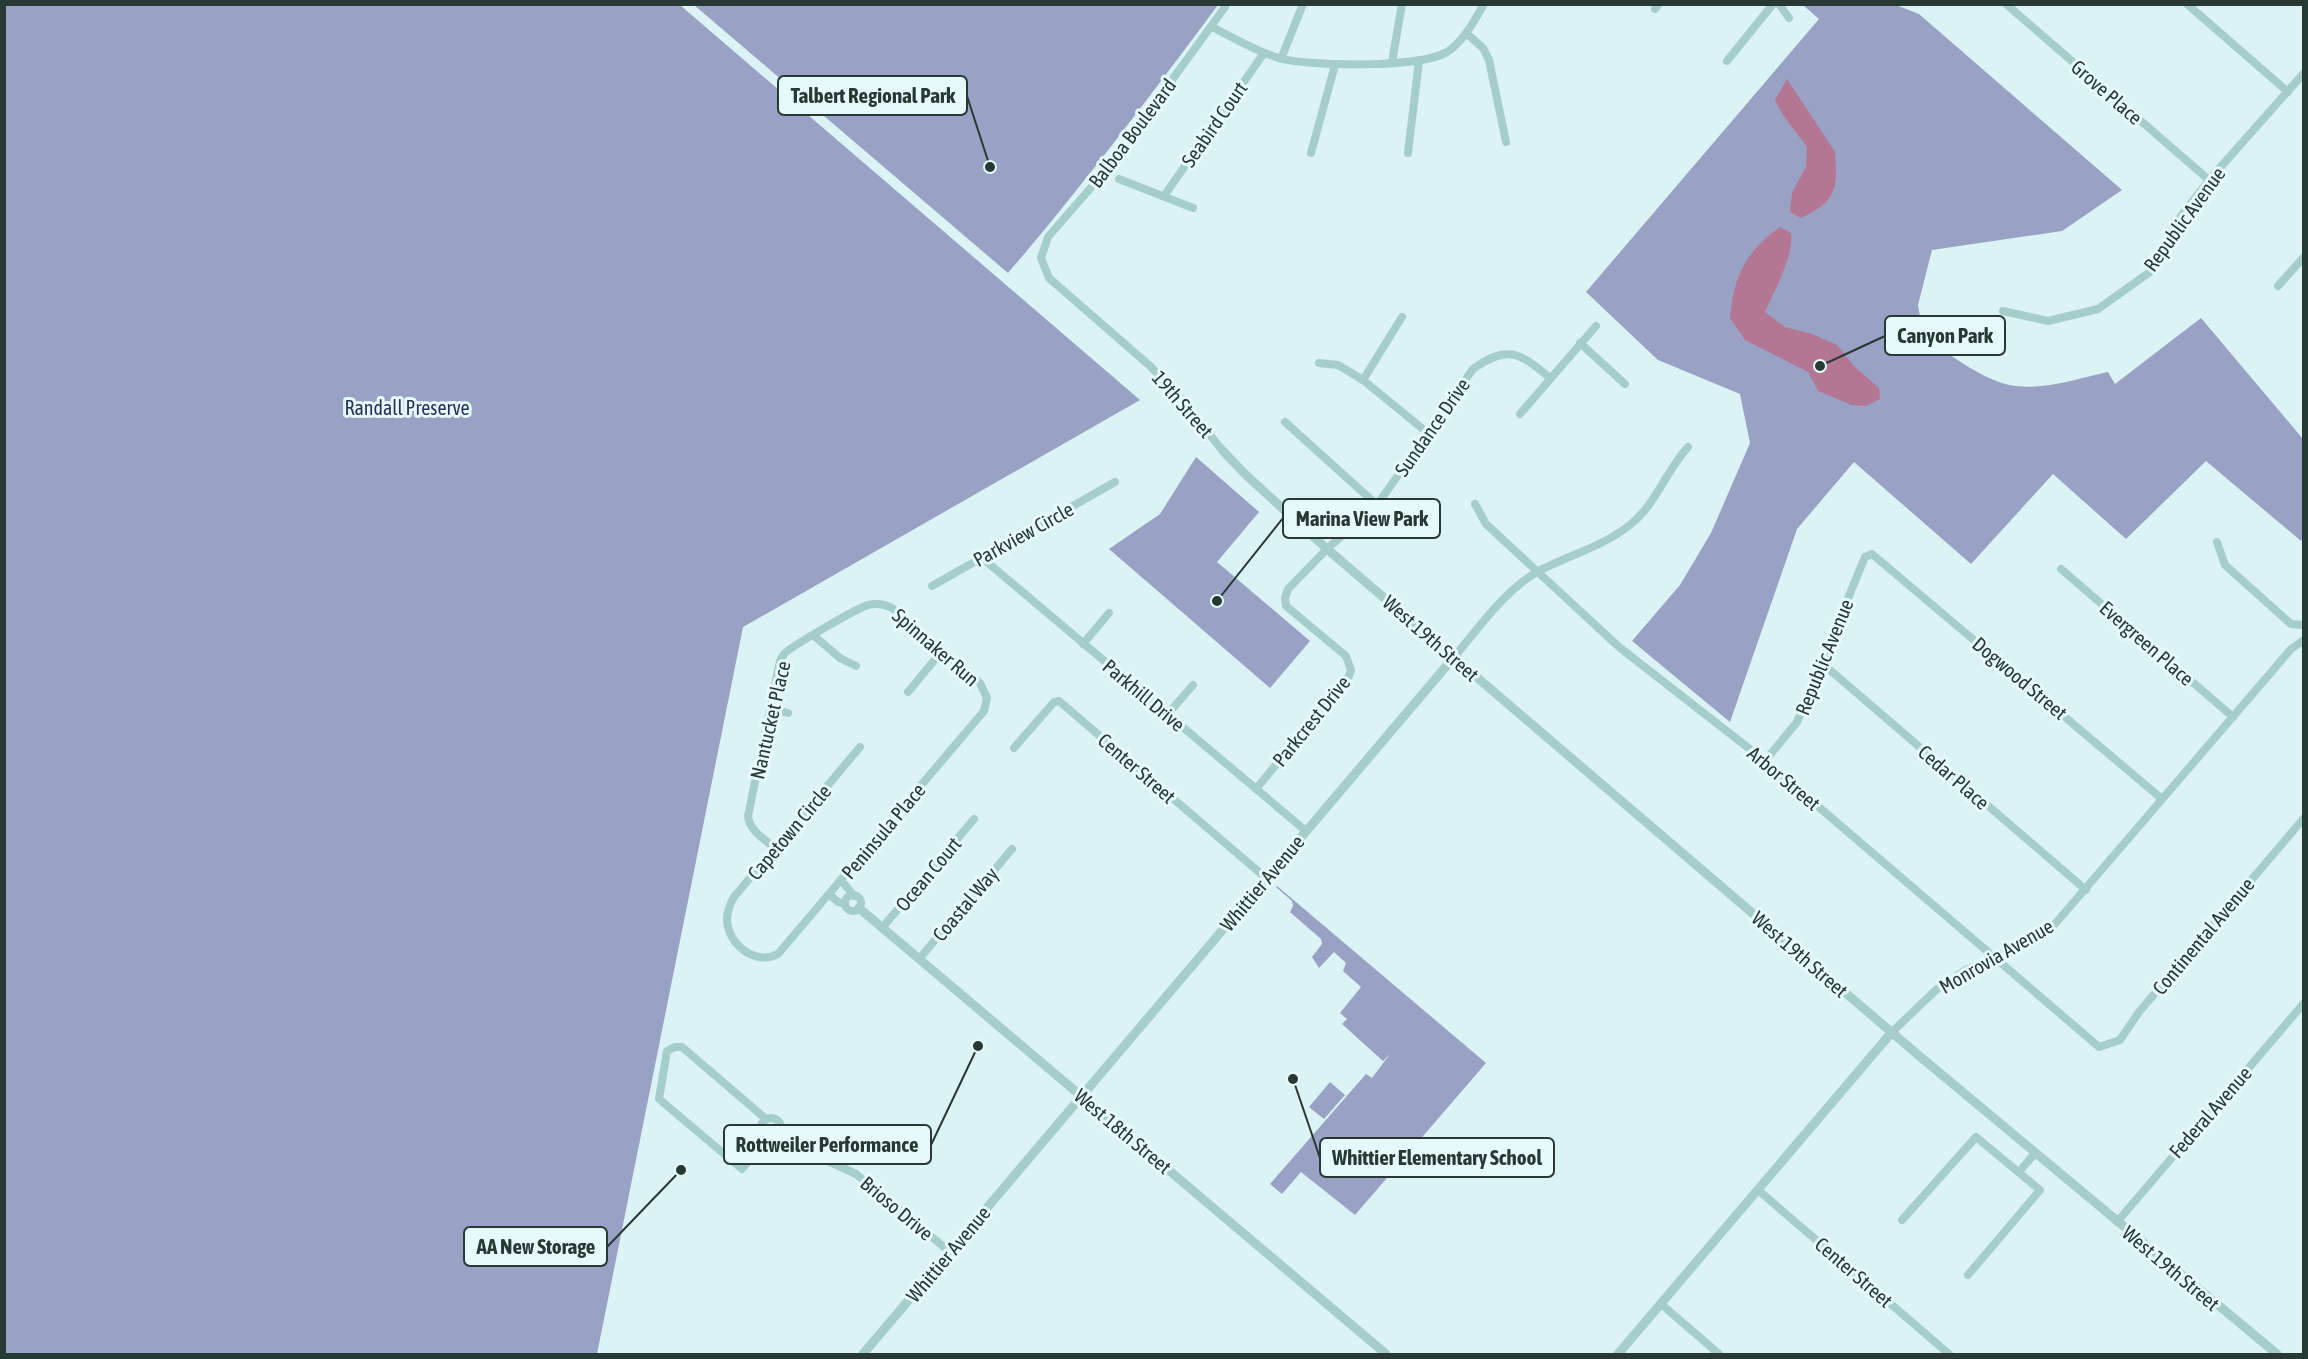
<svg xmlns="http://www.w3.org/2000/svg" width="2308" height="1359" font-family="'Asap Condensed',sans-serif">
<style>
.green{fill:#99a1c4}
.water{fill:#b37793}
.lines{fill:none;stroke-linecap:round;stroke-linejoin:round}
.minor{stroke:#a5cdca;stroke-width:8}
.tertiary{stroke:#a5cdca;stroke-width:9}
.labels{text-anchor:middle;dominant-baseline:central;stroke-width:6;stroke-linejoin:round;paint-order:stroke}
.street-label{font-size:20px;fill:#273835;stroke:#e7fafb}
.park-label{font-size:20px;fill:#293058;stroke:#e7fafb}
.leader{fill:none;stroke:#273835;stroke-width:2}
.callout-dot{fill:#273835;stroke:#e7fafb;stroke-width:2}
.callout{fill:#e7fafb;stroke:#273835;stroke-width:2}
.callout-label{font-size:21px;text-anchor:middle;font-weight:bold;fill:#273835}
</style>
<rect width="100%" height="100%" fill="#dbf3f4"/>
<g class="green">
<path d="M 5,4 L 680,5 L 1140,400 L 743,627 L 597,1354 L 5,1354 Z"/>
<path d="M 694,5 L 1218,4 L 1218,5 C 1150,96 1082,187 1008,273 Z"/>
<path d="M 1803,5 L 1896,5 L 1919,14 L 2122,190 L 2062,231 L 1932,250 L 1918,305 L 1923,335 C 1947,353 1986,383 2016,386 C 2045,390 2080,378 2108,372 L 2115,384 L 2201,318 L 2303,439 L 2303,538 L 2301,541 L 2206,461 L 2126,539 L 2053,474 L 1971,564 L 1854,462 L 1797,529 L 1730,722 L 1632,641 L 1680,585 L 1711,533 L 1750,443 L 1740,394 L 1658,360 L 1586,292 L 1819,19 Z"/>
<path d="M 1196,457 L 1259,512 L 1217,562 L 1310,641 L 1270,688 L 1109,549 L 1160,514 Z"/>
<path d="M 1277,886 L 1486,1063 L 1355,1215 L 1301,1172 L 1282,1194 L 1270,1184 L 1366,1074 L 1372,1078 L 1390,1054 L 1383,1061 L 1342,1024 L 1347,1019 L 1340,1013 L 1361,987 L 1343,971 L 1346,963 L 1334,952 L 1319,968 L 1312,957 L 1322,944 L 1321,939 L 1290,912 L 1293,906 L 1292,901 L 1276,887 Z"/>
<path d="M 1330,1082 L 1345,1095 L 1324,1119 L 1309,1107 Z"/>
</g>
<g class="water">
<path d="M 1787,79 L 1835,152 C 1838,189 1836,202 1801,218 L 1790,212 L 1792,193 L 1806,167 L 1807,147 L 1783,115 L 1775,100 Z"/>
<path d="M 1780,227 L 1791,233 C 1794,256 1774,291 1765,312 L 1785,327 L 1812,334 L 1837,345 L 1855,367 L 1879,388 L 1880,399 L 1866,406 L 1852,405 L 1818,391 L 1808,372 L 1745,340 L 1730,318 C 1734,276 1745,252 1780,227 Z"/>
</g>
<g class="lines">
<g class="minor">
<path d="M 1779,4 L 1789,18"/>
<path d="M 2006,4 L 2209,180"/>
<path d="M 2187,4 L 2288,92"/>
<path d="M 1655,9 L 1659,4"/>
<path d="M 1212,27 C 1234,38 1255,51 1279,58 C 1309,67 1421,68 1447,52 C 1464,41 1474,21 1484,4"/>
<path d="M 1466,33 L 1483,48 L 1489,60 L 1506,142"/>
<path d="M 1281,59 L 1303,4"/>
<path d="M 1727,61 L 1773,4"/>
<path d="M 1392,62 L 1402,4"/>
<path d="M 1311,153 L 1335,65"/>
<path d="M 1408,153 L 1419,61"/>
<path d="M 1119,179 L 1193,208"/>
<path d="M 1164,196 L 1264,53"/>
<path d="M 2278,286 L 2304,257"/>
<path d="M 2003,311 L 2048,321 L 2098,309 L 2150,272 L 2179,219 L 2209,180 L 2304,73"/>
<path d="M 1580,343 L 1625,384"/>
<path d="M 1319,363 L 1338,365 L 1363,380 L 1429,434"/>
<path d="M 1363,380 L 1402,317"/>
<path d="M 1520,414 L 1596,326"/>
<path d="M 1285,422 L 1377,505"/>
<path d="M 1223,451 L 1175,392 L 1150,366 L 1049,278 L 1041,258 L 1048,237 L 1108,168 L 1225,7"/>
<path d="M 1475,504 L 1486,524 L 1619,647 L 1765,761 L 2099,1047 L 2120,1040 L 2139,1012 L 2304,818"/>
<path d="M 2217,542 L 2225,565 L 2291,624 L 2304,625"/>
<path d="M 981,557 L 1306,831"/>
<path d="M 2061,569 L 2233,717"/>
<path d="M 932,586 L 1115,482"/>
<path d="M 813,635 L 840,658 L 856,666"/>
<path d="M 1083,644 L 1109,613"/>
<path d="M 1454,657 C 1479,628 1503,592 1537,572 C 1568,555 1603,547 1631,524 C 1656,504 1666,471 1688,447"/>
<path d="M 1823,664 L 2086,890"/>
<path d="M 908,692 L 942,651"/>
<path d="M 770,708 L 788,713"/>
<path d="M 1167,715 L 1193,685"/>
<path d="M 1014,748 L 1054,702 L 1059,701 L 1266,878"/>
<path d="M 1765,761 L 1797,722 L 1823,664 L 1839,620 L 1865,557 L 1872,554 L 2162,799"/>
<path d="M 1256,789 L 1349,676 L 1351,670 L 1346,656 L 1286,606 L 1285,598 L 1288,589 L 1327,549 L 1377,505 L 1473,369 C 1508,344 1520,353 1550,378"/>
<path d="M 775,848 C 764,839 749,830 748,816 L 780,661 C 782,658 783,655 785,653 C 792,646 859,607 868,605 C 877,603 884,604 892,608 L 980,683 L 987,698 L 984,711 L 778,954 C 756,966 728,945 727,920 C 727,912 730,904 734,897 L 860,747"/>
<path d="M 841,880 L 854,896"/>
<path d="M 829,894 L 838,902 L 845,904"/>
<circle cx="853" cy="903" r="8"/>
<path d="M 882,928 L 974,819"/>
<path d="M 919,959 L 1012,849"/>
<path d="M 1892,1032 L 1937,989 L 1964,971 L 2026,943 L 2055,924 L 2291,649 L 2304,640"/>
<circle cx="771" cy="1128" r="10"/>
<path d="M 766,1119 L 682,1047 L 675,1047 L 667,1051 L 659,1099 L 742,1169 L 767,1138"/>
<path d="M 779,1135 L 787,1142 L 856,1174 L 950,1252"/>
<path d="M 2019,1172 L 2035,1153"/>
<path d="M 1758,1190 L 1949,1354"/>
<path d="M 1902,1220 L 1976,1137 L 2040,1190 L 1968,1275"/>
<path d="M 2117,1222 L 2304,1003"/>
<path d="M 1661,1304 L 1719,1354"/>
</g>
<g class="tertiary">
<path d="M 1223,451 L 1246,475 L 1327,549 L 1917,1054 L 2277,1354"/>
<path d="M 859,908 L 1386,1354"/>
<path d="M 863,1354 L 1454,657"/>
<path d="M 1618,1354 L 1892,1032"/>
</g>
</g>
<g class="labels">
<g class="street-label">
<text transform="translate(2107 92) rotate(41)">Grove Place</text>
<text transform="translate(1214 124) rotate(-55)">Seabird Court</text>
<text transform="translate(1132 133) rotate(-53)">Balboa Boulevard</text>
<text transform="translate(2184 219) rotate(-54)">Republic Avenue</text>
<text transform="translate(1183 404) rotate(49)">19th Street</text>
<text transform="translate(1432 427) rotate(-55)">Sundance Drive</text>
<text transform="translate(1023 534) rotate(-29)">Parkview Circle</text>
<text transform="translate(1431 638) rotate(41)">West 19th Street</text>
<text transform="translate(2147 643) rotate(41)">Evergreen Place</text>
<text transform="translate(936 647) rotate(41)">Spinnaker Run</text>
<text transform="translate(1824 657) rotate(-68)">Republic Avenue</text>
<text transform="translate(2020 678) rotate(40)">Dogwood Street</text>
<text transform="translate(1144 695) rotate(40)">Parkhill Drive</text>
<text transform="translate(770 720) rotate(-77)">Nantucket Place</text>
<text transform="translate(1311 721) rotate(-51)">Parkcrest Drive</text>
<text transform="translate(1137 768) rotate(41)">Center Street</text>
<text transform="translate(1954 777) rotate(41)">Cedar Place</text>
<text transform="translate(1784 778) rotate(40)">Arbor Street</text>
<text transform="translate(883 831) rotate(-50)">Peninsula Place</text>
<text transform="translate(789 832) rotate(-50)">Capetown Circle</text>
<text transform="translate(928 874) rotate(-50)">Ocean Court</text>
<text transform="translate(1262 883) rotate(-50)">Whittier Avenue</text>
<text transform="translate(965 904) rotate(-50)">Coastal Way</text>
<text transform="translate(2203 936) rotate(-50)">Continental Avenue</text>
<text transform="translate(1800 954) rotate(41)">West 19th Street</text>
<text transform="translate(1996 956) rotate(-30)">Monrovia Avenue</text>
<text transform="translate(2210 1112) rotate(-49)">Federal Avenue</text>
<text transform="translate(1123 1131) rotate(40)">West 18th Street</text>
<text transform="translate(897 1208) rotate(40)">Brioso Drive</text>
<text transform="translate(948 1254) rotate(-50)">Whittier Avenue</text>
<text transform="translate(2171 1268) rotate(40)">West 19th Street</text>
<text transform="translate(1854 1272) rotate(41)">Center Street</text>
</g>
<g class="park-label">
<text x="407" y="407">Randall Preserve</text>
</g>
</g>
<path class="leader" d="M990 167L967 96M1820 366L1885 336M1217 601L1283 518M978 1046L931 1145M1293 1079L1320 1158M681 1170L607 1247"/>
<g class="callout-dot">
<circle cx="990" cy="167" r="6"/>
<circle cx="1820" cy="366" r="6"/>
<circle cx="1217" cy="601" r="6"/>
<circle cx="978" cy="1046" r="6"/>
<circle cx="1293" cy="1079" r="6"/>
<circle cx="681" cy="1170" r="6"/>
</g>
<g class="callout">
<rect x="778" y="76" width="189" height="39" rx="6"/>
<rect x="1885" y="316" width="120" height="39" rx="6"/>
<rect x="1283" y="499" width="157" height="39" rx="6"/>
<rect x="724" y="1125" width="207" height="39" rx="6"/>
<rect x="1320" y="1138" width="234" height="39" rx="6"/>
<rect x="464" y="1227" width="143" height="39" rx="6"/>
</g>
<g class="callout-label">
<text x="873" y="103">Talbert Regional Park</text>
<text x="1945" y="343">Canyon Park</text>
<text x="1362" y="526">Marina View Park</text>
<text x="827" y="1152">Rottweiler Performance</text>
<text x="1437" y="1165">Whittier Elementary School</text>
<text x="536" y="1254">AA New Storage</text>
</g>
<rect width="2308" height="1359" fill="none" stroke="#273835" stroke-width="12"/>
</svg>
